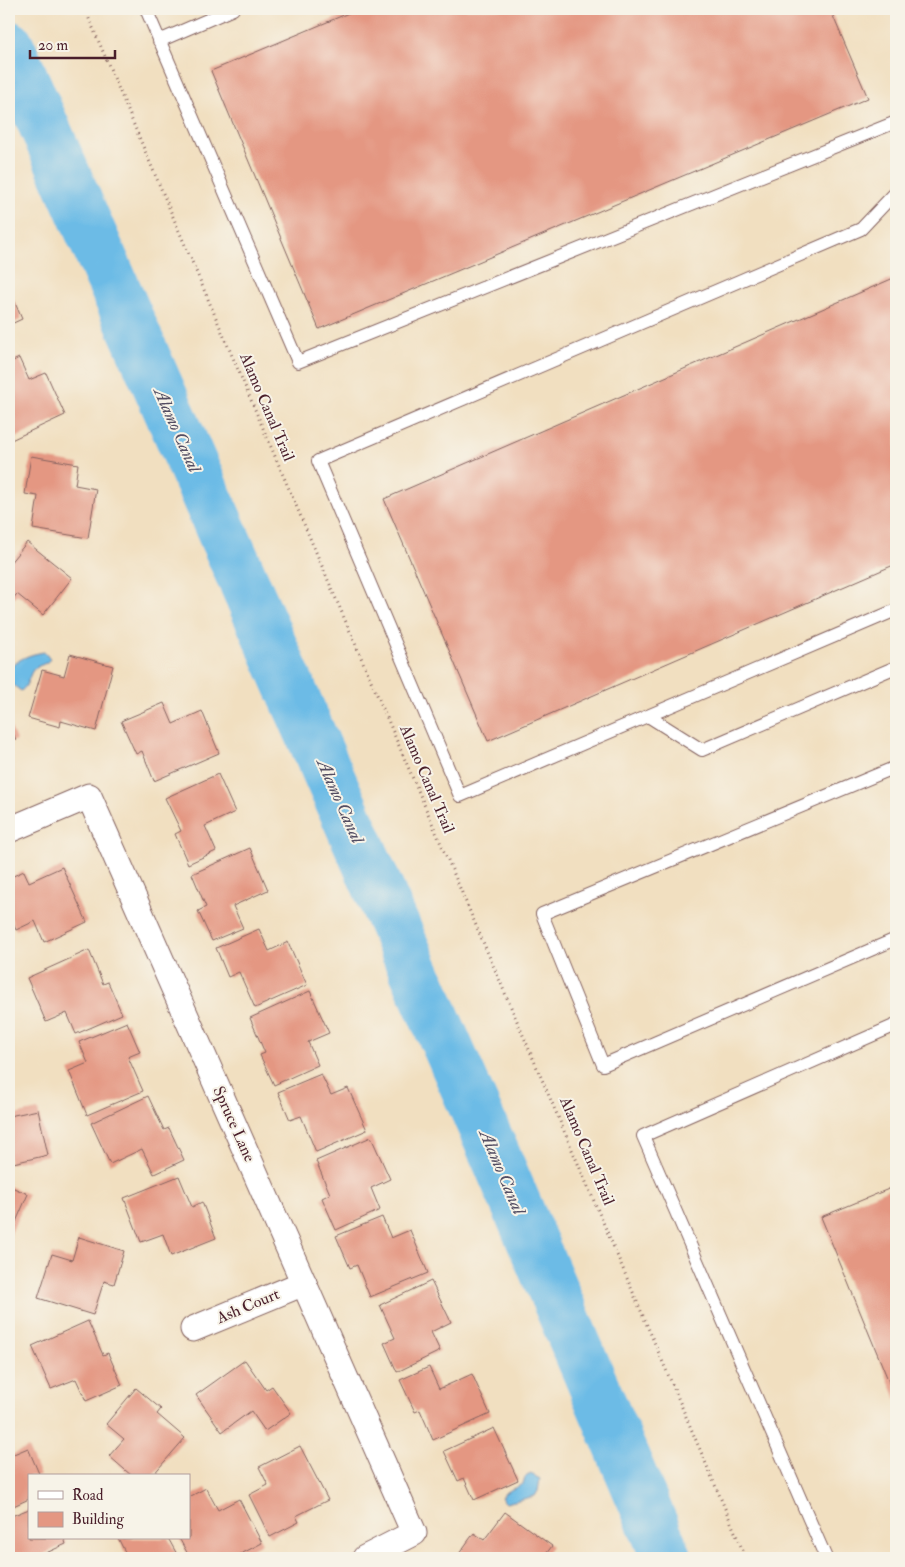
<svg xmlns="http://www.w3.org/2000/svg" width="905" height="1567" font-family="'IM FELL Double Pica',serif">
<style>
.water{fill:#6cbbe6;stroke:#5b6d88}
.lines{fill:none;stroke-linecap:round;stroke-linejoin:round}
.river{stroke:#6cbbe6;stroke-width:51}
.building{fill:#e49782}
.service-casing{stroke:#84625f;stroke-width:14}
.minor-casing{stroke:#84625f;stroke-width:27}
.path{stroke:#84625f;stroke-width:3;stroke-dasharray:1 4;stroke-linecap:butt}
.service{stroke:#fff;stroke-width:12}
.minor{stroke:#fff;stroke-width:25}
.labels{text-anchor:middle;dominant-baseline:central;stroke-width:4;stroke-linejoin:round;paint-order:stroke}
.street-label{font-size:16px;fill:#4a1f2b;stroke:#f7f3e8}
.water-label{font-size:18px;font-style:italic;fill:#544e63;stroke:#f7f3e8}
</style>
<rect width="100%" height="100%" fill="#f7f3e8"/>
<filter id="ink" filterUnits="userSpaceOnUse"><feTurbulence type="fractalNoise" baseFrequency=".02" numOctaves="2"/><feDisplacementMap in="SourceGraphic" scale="10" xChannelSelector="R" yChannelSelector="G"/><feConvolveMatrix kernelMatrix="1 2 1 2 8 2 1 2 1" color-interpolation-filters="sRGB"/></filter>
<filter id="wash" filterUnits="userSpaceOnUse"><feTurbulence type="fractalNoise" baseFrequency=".0096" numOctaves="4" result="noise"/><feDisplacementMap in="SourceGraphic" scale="20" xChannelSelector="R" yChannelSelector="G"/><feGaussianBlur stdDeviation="1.12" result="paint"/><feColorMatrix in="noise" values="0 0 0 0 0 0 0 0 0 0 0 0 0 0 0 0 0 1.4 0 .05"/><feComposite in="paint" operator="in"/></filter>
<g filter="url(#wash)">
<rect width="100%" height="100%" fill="#f1dfc0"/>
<g class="water">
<path d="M 44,652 L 50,659 C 45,666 38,664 33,670 C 28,677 29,685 21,691 L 12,684 L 9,670 C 16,659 31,654 44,652 Z"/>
<path d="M 531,1474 L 540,1479 L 538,1491 L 535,1496 L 506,1503 L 501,1498 L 506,1492 L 523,1484 L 525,1477 Z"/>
</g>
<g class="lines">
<path class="river" d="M 9,46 L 499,1164 L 667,1558"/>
</g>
<g id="blocks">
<g class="building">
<path d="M 358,9 L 830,9 L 868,98 L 319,329 L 211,71 Z"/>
<path d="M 896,277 L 896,564 L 488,741 L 384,499 Z"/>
<path d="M 9,289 L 22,319 L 9,325 Z"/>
<path d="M 19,358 L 29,380 L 46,373 L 65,415 L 9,441 L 9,363 Z"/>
<path d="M 31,456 L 78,464 L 75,485 L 96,489 L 88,538 L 33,529 L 38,496 L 25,494 Z"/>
<path d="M 27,542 L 72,578 L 43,615 L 17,594 L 9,603 L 9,564 Z"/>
<path d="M 70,654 L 113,666 L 96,731 L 61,721 L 60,727 L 28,718 L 42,670 L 64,676 Z"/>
<path d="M 164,703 L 173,724 L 202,711 L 219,753 L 154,781 L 142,751 L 136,754 L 121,721 Z"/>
<path d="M 9,723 L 16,740 L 9,743 Z"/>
<path d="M 218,774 L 235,812 L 205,826 L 216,851 L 188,864 L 175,834 L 181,831 L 165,798 Z"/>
<path d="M 250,848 L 268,890 L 233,906 L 243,928 L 212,941 L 198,911 L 206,907 L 192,874 Z"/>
<path d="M 62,867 L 87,922 L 44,942 L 35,921 L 16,930 L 9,914 L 9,878 L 24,871 L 29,882 Z"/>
<path d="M 259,929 L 269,951 L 288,942 L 307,985 L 255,1008 L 239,972 L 228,977 L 216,948 Z"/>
<path d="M 89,950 L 103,984 L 108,982 L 122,1014 L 76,1034 L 67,1013 L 46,1022 L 27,978 Z"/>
<path d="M 310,991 L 329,1033 L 308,1042 L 318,1065 L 274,1085 L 260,1055 L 265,1053 L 250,1018 Z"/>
<path d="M 127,1022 L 140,1052 L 128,1057 L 143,1091 L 87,1115 L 69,1071 L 88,1063 L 79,1042 Z"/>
<path d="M 321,1074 L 331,1095 L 348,1088 L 367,1130 L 316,1152 L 301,1116 L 290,1120 L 278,1092 Z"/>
<path d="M 148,1096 L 164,1130 L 169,1128 L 184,1160 L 154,1174 L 142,1149 L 110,1164 L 91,1123 Z"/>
<path d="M 38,1110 L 48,1155 L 9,1164 L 9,1116 Z"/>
<path d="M 371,1137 L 390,1179 L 371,1188 L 380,1210 L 336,1230 L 322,1198 L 330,1194 L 316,1161 Z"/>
<path d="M 179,1176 L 192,1207 L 202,1202 L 216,1238 L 171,1256 L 163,1234 L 141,1242 L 124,1198 Z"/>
<path d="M 9,1186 L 28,1194 L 9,1238 Z"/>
<path d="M 896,1186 L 896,1399 L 821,1217 Z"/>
<path d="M 382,1217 L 391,1238 L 410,1230 L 428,1273 L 370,1297 L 357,1265 L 350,1268 L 336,1236 Z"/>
<path d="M 79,1237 L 124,1251 L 114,1284 L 104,1281 L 93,1315 L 38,1298 L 52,1254 L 72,1260 Z"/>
<path d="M 431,1281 L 451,1322 L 431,1332 L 440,1351 L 397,1372 L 384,1343 L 395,1338 L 380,1305 Z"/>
<path d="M 88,1321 L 103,1355 L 108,1353 L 122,1385 L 86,1401 L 76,1379 L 51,1389 L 32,1346 Z"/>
<path d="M 245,1360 L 266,1390 L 272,1386 L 291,1413 L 265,1431 L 251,1411 L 222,1432 L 196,1395 Z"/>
<path d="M 429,1367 L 439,1389 L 472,1374 L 490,1414 L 433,1440 L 420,1410 L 415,1412 L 400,1380 Z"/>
<path d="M 136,1388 L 161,1409 L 157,1414 L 185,1438 L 152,1476 L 132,1476 L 109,1456 L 124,1439 L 106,1424 Z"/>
<path d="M 494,1428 L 518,1480 L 474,1500 L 464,1478 L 458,1481 L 444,1451 Z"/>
<path d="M 300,1446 L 328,1500 L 296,1516 L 299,1522 L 270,1537 L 249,1495 L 268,1485 L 259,1467 Z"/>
<path d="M 28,1448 L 40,1476 L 29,1476 L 29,1499 L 9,1508 L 9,1456 Z"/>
<path d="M 206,1488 L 218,1510 L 239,1499 L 262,1543 L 233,1558 L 229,1558 L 227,1554 L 219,1558 L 190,1558 L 179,1538 L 189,1538 L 189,1497 Z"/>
<path d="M 29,1509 L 29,1538 L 64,1538 L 66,1544 L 35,1558 L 9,1558 L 9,1517 Z"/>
<path d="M 505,1512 L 552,1546 L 543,1558 L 456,1558 L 474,1533 L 484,1540 Z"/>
<path d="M 118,1538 L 168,1538 L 179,1558 L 122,1558 L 127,1556 Z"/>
</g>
</g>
</g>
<g filter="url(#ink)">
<use href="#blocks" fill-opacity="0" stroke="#84625f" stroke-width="1"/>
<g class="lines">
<g class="service-casing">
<g id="service">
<path d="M 146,9 L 298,362 L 896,122"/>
<path d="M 159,41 L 233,9"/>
<path d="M 896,192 L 861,229 L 318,461 L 460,796 L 896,610"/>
<path d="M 648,716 L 702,750 L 896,667"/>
<path d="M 896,767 L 542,914 L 603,1065 L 896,939"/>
<path d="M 826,1558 L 643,1136 L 896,1025"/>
</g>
</g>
<g class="minor-casing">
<g id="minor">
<path d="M 9,830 L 89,796 L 414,1533 L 365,1558"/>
<path d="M 193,1329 L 304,1283"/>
</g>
</g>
<path class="path" d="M 85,9 C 303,526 527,1041 746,1558"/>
<use href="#service" class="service"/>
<use href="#minor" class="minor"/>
</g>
</g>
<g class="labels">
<g class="street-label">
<text transform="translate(267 407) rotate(67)">Alamo Canal Trail</text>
<text transform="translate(427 779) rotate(67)">Alamo Canal Trail</text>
<text transform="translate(234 1124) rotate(66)">Spruce Lane</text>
<text transform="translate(587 1151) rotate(67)">Alamo Canal Trail</text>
<text transform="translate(248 1306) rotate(-23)">Ash Court</text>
</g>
<g class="water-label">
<text transform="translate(177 430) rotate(66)">Alamo Canal</text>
<text transform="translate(340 801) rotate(66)">Alamo Canal</text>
<text transform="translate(502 1172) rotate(67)">Alamo Canal</text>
</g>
</g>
<rect width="905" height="1567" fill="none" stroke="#f7f3e8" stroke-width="30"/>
<rect x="28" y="1474" width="162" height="65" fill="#f7f3e8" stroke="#b29e9c"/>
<rect x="38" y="1491" width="25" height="8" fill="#ffffff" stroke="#b29e9c"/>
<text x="72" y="1500" font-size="15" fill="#4a1f2b">Road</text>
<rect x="38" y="1512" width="25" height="15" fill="#e49782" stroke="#b29e9c"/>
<text x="72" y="1524" font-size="15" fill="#4a1f2b">Building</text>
<path d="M30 50v8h85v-8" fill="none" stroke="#4a1f2b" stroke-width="2.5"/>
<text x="38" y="50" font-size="15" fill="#4a1f2b" stroke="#f7f3e8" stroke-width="4" paint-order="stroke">20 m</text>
</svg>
